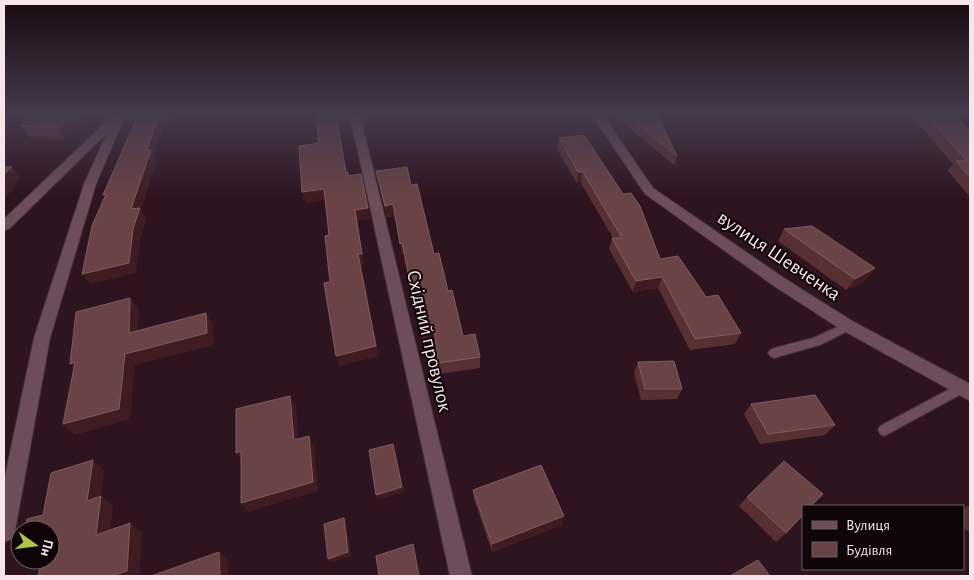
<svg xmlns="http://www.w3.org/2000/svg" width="974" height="580" font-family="'Alegreya Sans',sans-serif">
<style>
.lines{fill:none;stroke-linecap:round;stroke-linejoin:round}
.service-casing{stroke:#422f36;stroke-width:2}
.minor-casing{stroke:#422f36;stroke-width:2}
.service{fill:#6d4d59;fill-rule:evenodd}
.minor{fill:#6d4d59;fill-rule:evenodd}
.wall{fill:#583032}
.shaded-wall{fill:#401c22}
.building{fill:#694346;stroke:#805c60}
.labels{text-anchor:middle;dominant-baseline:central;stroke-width:4;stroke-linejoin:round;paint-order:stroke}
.street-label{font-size:20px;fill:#f8e5ec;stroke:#0f0508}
</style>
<rect width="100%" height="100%" fill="#2e141f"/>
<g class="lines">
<g class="service-casing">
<g id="service">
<path d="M 848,322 L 852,323 L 853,326 L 852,329 L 820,345 L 774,358 L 770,356 L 768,353 L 770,350 L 774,348 L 813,338 Z"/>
<path d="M 961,383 L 965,384 L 967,388 L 965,392 L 888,434 L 884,436 L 880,434 L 878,430 L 880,426 Z"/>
</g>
</g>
<g class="minor-casing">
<g id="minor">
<path d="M 179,115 L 174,118 L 124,118 L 96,184 L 50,338 L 15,531 L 12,539 L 4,542 L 4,481 L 34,338 L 84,184 L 107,133 L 9,229 L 4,230 L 4,219 L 112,116 Z"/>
<path d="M 350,115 L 360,115 L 472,576 L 450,576 Z"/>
<path d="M 592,115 L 603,115 L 653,188 L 784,278 L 854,322 L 970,384 L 970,401 L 842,330 L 774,286 L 645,194 Z"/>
</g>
</g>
<use href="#service" class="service"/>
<use href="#minor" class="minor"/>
</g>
<g class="wall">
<path d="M 614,115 L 657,115 L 677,156 L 674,165 Z"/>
<path d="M 911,115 L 955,115 L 970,131 L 970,197 L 948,171 L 953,164 Z"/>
<path d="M 84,121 L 64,139 L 29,137 L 21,126 Z"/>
<path d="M 559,138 L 660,259 L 706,297 L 741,333 L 735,344 L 690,350 L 658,288 L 633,292 L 609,249 L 612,238 L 613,238 L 581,183 L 577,183 L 557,149 Z"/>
<path d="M 376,171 L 411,185 L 434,254 L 448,291 L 463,336 L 480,357 L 480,368 L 439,374 L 435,338 L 423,340 L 414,287 L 410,288 L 404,254 L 402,255 L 395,216 L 387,217 Z"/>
<path d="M 784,229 L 866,280 L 846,290 L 778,241 Z"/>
<path d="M 638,362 L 682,389 L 677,399 L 641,400 L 634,373 Z"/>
<path d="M 751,404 L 835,425 L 825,435 L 760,444 L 744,414 Z"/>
<path d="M 473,490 L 562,525 L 492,552 L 474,499 Z"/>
<path d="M 747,497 L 786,533 L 776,542 L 739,506 Z"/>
<path d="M 970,504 L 970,533 L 963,527 L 963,510 Z"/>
</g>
<g class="shaded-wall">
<path d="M 71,115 L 81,115 L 84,121 L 64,139 L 57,128 Z"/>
<path d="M 159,115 L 162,115 L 165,122 L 154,155 L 157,160 L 141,209 L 147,218 L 140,240 L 136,273 L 90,284 L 82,274 L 131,209 L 147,150 Z"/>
<path d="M 12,167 L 20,178 L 15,184 L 17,186 L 4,198 L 4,174 Z"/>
<path d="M 578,172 L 583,172 L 581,183 L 577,183 Z"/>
<path d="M 324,189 L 327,199 L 306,203 L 302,192 Z"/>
<path d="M 393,204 L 395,216 L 387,217 L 385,206 Z"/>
<path d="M 368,208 L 371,219 L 357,221 L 364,264 L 361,265 L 379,356 L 339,366 L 336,356 L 358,254 L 355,210 Z"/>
<path d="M 402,243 L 404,254 L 402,255 L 400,244 Z"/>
<path d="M 875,268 L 866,280 L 846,290 L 855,279 Z"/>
<path d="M 412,276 L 414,287 L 410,288 L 409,277 Z"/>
<path d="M 662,277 L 658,288 L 633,292 L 636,281 Z"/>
<path d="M 130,298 L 139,309 L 137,344 L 129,333 Z"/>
<path d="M 206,313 L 213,324 L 214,345 L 135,365 L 130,419 L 75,435 L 63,424 L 125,354 Z"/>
<path d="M 434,327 L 435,338 L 423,340 L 421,329 Z"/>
<path d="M 75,362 L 81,375 L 70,364 Z"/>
<path d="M 290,396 L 296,407 L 299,450 L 294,440 Z"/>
<path d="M 309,436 L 314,446 L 318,491 L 248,512 L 241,503 Z"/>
<path d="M 395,449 L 404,492 L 378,500 L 376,495 Z"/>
<path d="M 241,451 L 243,463 L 236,453 Z"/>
<path d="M 93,460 L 104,470 L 101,497 L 113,505 L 109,543 L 96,535 L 87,501 Z"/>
<path d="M 564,516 L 562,525 L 492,552 L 492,544 Z"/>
<path d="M 344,518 L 346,522 L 351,556 L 331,563 L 328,559 Z"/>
<path d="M 130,523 L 142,532 L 139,576 L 111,576 Z"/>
<path d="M 413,544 L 415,552 L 420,576 L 419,576 Z"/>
<path d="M 219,552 L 228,560 L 229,576 L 220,576 Z"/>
</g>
<g class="building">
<path d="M 35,115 L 71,115 L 57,128 L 21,126 Z"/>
<path d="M 138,115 L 159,115 L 147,150 L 151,150 L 131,209 L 140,208 L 133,229 L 129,263 L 82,274 L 92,226 L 106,194 L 103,195 Z"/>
<path d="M 316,115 L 336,115 L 346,172 L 348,172 L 348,176 L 361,174 L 368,208 L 355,210 L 362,254 L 358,254 L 376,346 L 336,356 L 324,283 L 330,282 L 325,236 L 329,235 L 324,189 L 302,192 L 299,146 L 319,143 Z"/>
<path d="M 626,115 L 657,115 L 677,156 Z"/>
<path d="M 926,115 L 955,115 L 970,131 L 970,177 L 956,161 L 967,161 Z"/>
<path d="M 584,135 L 623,194 L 631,193 L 640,206 L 660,259 L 678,256 L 706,297 L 718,295 L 741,333 L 695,339 L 662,277 L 636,281 L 612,238 L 622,238 L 583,172 L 578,172 L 559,138 Z"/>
<path d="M 4,167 L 12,167 L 4,174 Z"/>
<path d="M 407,167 L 411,185 L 417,184 L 434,254 L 439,253 L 448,291 L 452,290 L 463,336 L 475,334 L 480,357 L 438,363 L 434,327 L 421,329 L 412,276 L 409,277 L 402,243 L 400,244 L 393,204 L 385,206 L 376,171 Z"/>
<path d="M 812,226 L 875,268 L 855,279 L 784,229 Z"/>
<path d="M 130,298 L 129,333 L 206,313 L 207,333 L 125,354 L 119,409 L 63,424 L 75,362 L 70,364 L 76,312 Z"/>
<path d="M 674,361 L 682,389 L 645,389 L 638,362 Z"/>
<path d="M 815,395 L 835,425 L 768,434 L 751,404 Z"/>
<path d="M 290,396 L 294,440 L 309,436 L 313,482 L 241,503 L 241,451 L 236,453 L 236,409 Z"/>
<path d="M 393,444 L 402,487 L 376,495 L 369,450 Z"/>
<path d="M 93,460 L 87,501 L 101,496 L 96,535 L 130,523 L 127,571 L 111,576 L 38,576 L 41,560 L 50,560 L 50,530 L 25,530 L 27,519 L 43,515 L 51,473 Z"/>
<path d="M 784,461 L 823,494 L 811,506 L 803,506 L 803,515 L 786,533 L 747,497 Z"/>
<path d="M 541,465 L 564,516 L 492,544 L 473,490 Z"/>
<path d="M 344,518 L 348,552 L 328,559 L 324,524 Z"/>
<path d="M 413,544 L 419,576 L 379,576 L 376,556 Z"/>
<path d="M 219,552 L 220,576 L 151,576 Z"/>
<path d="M 758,560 L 770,576 L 730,576 Z"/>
</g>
<linearGradient id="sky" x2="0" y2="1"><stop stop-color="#190b11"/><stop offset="0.58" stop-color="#463a4d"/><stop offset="1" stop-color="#463a4d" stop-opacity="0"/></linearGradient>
<rect width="974" height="197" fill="url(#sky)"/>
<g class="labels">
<g class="street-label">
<text transform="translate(779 256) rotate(34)">вулиця Шевченка</text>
<text transform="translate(429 341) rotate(77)">Східний провулок</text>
</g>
</g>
<rect width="974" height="580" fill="none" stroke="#f8e5ec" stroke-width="10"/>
<rect x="802" y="505" width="162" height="65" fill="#0f0508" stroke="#6c5f63"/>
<rect x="812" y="521" width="25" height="8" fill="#6d4d59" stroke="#6c5f63"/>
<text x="846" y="530" font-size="15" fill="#f8e5ec">Вулиця</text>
<rect x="812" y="542" width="25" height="15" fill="#694346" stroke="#6c5f63"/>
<text x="846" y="555" font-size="15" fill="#f8e5ec">Будівля</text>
<g transform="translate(35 545) rotate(104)"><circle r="24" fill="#0f0508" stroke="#6c5f63"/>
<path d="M0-4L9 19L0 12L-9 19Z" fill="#b2c34c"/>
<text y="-8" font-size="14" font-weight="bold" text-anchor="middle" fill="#f8e5ec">Пн</text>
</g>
</svg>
